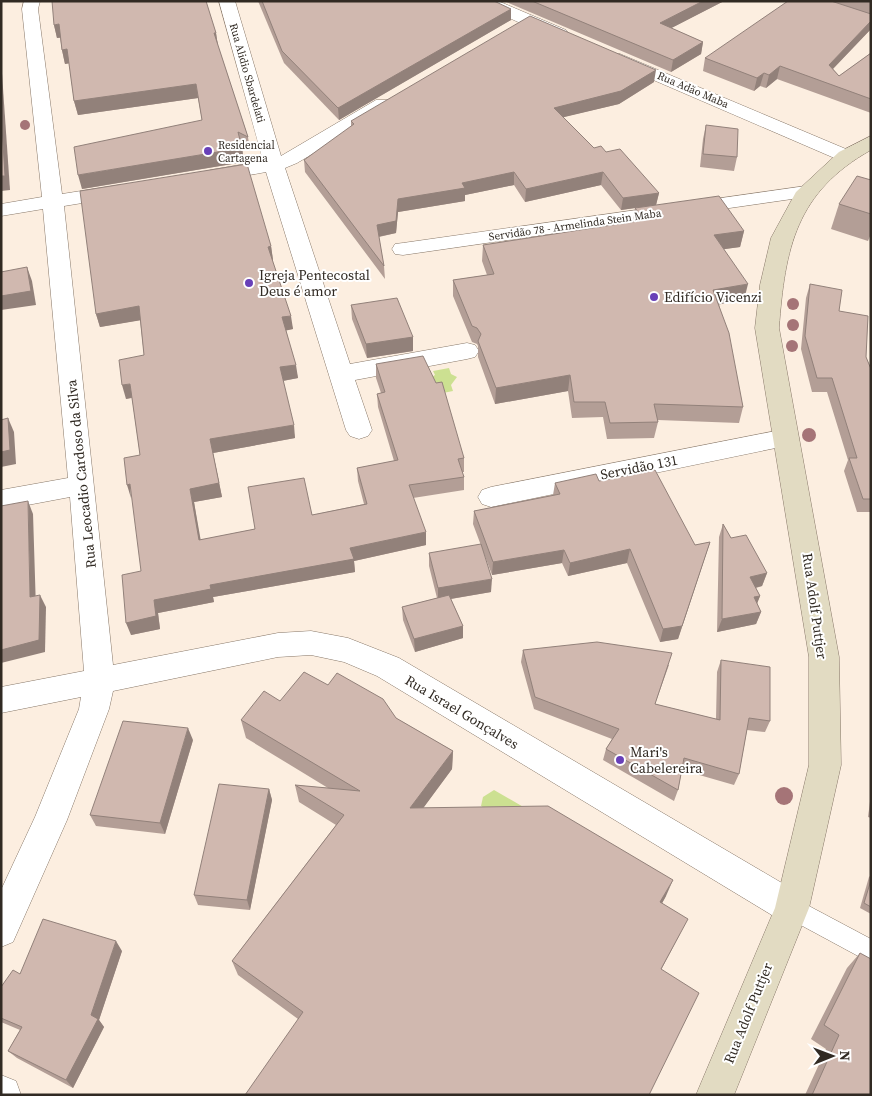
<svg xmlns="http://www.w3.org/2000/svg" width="872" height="1096" font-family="'Source Serif 4',serif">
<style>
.water{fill:#cce091}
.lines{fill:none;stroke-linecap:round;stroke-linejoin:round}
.lane-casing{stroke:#887869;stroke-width:1}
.street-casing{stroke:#887869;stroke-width:1}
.secondary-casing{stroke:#887869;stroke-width:1}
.lane{fill:#fff;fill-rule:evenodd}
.street{fill:#fff;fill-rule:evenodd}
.secondary{fill:#e2dbc2;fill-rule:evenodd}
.tree{fill:#a57477}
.wall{fill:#b39e96}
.shaded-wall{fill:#92817a}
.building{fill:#d0b8af;stroke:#92817a}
.poi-dot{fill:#6840b8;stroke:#fff;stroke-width:2}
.labels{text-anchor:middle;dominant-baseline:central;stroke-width:4;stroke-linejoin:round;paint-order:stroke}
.far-street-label{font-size:11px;fill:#312a23;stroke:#fff}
.far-poi-label{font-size:11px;fill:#312a23;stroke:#fff;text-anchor:start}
.poi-label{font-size:14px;fill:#312a23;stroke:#fff;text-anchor:start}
.street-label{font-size:14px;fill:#312a23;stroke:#fff}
</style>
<rect width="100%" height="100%" fill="#fceee0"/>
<g class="water">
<path d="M 449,368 L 451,374 L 457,377 L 451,385 L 453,391 L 443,393 L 430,378 L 435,375 L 433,371 Z"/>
<path d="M 494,790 L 532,812 L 527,831 L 481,806 L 483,797 Z"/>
</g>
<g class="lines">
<g class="lane-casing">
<path id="lane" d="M 792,897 L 871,939 L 871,963 L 784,916 L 781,908 L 784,900 Z"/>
</g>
<g class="street-casing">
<g id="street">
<path d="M 24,1 L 40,1 L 38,9 L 62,194 L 119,185 L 126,187 L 129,191 L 126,195 L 119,197 L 64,206 L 113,665 L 278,633 L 311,631 L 348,638 L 399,658 L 804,896 L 809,908 L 804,920 L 792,925 L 780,920 L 377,676 L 344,662 L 311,655 L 278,657 L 113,691 L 109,709 L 67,820 L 13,942 L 1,947 L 1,890 L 35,817 L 79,709 L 81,697 L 1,713 L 1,687 L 84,671 L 70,497 L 1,510 L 1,490 L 68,478 L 43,209 L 1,216 L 1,204 L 42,197 L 22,9 Z"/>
<path d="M 219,1 L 235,1 L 281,156 L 376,100 L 390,100 L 392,104 L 390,108 L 297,163 L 285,168 L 350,364 L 467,343 L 475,345 L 479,351 L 475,357 L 467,359 L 355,380 L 372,430 L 368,436 L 359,439 L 350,436 L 346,430 L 266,172 L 211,182 L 204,180 L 201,176 L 204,172 L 211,170 L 263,161 Z"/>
<path d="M 476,1 L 498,1 L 566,30 L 569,34 L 566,38 L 554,38 L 478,4 Z"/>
<path d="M 620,54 L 853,152 L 856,156 L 853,160 L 839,160 L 614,63 L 611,59 L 614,55 Z"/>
<path d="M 806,186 L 813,188 L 816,192 L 813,196 L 403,255 L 395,254 L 392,249 L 395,244 L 403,243 Z"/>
<path d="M 786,429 L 795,432 L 799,438 L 795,444 L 491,507 L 482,504 L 478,497 L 482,490 L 491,487 Z"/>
<path d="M 1,1075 L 16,1081 L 21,1095 L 1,1095 Z"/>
</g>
</g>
<g class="secondary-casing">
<path id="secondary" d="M 871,136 L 871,150 C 796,192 785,248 779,328 L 839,657 L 841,765 L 809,908 L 734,1095 L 696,1095 L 775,908 L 809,765 L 809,657 L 755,328 L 760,285 L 771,238 L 796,192 L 839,152 Z"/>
</g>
<use href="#lane" class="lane"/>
<use href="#street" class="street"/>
<use href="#secondary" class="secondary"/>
</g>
<g class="tree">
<circle cx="25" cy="125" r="5"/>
<circle cx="793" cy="304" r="6"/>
<circle cx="793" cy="325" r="6"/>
<circle cx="792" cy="346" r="6"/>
<circle cx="809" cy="435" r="7"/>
<circle cx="784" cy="796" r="9"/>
</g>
<g class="wall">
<path d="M 258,1 L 494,1 L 511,20 L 339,120 L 284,63 Z"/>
<path d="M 504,1 L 724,1 L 671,28 L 703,42 L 701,54 L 671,72 Z"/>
<path d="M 832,1 L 871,1 L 871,29 L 833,69 L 839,76 L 871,53 L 871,113 L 777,79 L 766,88 L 760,86 L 754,91 L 703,71 L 705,58 Z"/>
<path d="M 54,25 L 216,33 L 218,46 L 248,137 L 250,151 L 242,147 L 244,162 L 82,189 L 202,120 L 198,98 L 78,115 L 74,101 L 69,63 L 65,64 L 62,50 L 60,38 L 57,38 Z"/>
<path d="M 654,82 L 619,104 L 563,117 L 594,148 L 606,152 L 659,193 L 656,205 L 744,231 L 740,247 L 724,249 L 744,300 L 719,304 L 743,407 L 739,423 L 658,420 L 658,422 L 654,438 L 607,439 L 603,417 L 572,418 L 568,391 L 495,404 L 478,357 L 478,346 L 477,344 L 472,342 L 453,296 L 453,280 L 487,275 L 482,261 L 483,245 L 633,222 L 635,208 L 621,210 L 601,185 L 525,202 L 514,185 L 465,195 L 465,201 L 398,212 L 396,233 L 379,237 L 384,266 L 385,279 L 305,172 L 304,160 L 351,127 L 351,121 Z"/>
<path d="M 706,125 L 737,157 L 734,171 L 700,167 L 703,139 Z"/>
<path d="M 871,180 L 871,234 L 868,241 L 831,229 L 839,204 Z"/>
<path d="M 271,246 L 273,260 L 272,260 L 293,329 L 286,330 L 298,378 L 283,381 L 295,438 L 213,453 L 222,497 L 194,502 L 200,540 L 255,529 L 312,515 L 364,504 L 358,481 L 357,468 L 394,461 L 378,407 L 377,394 L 381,393 L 376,378 L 376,364 L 464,458 L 464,472 L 462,472 L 464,477 L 464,490 L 413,498 L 426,545 L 354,561 L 355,572 L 213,597 L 214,602 L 158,613 L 160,629 L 131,635 L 141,571 L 140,455 L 132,398 L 126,399 L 144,355 L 140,320 L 100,327 L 96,314 Z"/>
<path d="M 810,284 L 839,311 L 866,357 L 871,369 L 871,512 L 857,512 L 844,471 L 848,460 L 827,392 L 812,392 L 801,349 L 806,298 Z"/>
<path d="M 351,305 L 413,337 L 413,351 L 367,358 L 352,319 Z"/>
<path d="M 599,481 L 695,545 L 710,542 L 678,639 L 660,642 L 627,563 L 568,576 L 562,563 L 492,575 L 473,524 L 474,511 L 553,495 L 555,483 Z"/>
<path d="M 723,524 L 731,538 L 767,573 L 762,586 L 756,588 L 760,596 L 757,603 L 761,612 L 756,624 L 717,632 L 719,537 Z"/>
<path d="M 429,553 L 491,592 L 451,599 L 463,626 L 463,638 L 415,652 L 403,620 L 402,607 L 437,598 L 429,566 Z"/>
<path d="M 523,650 L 669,665 L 655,704 L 716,719 L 717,672 L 721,660 L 770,721 L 765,732 L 747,730 L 739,774 L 734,785 L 682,770 L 678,790 L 674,801 L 603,760 L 606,749 L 612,739 L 534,709 L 521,662 Z"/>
<path d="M 328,685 L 396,718 L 453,751 L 452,769 L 423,808 L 666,896 L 662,903 L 680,934 L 661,970 L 298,1019 L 238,975 L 232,961 L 336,825 L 299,802 L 295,785 L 328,788 L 246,738 L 241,720 L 280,701 Z"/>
<path d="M 193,740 L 165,834 L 96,826 L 90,815 Z"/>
<path d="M 269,789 L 272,800 L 250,910 L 198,905 L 194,895 Z"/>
<path d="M 871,794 L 871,818 L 868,817 Z"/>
<path d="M 871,875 L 871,914 L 860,908 L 869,877 Z"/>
<path d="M 122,951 L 99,1020 L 104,1027 L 73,1088 L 17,1058 L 8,1051 L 20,1030 L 1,1022 L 1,987 L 20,974 Z"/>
<path d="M 860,953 L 871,1095 L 805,1095 L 826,1049 L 811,1039 L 847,968 Z"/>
</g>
<g class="shaded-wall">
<path d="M 703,1 L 724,1 L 658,35 L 660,23 Z"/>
<path d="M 511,9 L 511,20 L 339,120 L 338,108 Z"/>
<path d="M 871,21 L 871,29 L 825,77 L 829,65 Z"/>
<path d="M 59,24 L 62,37 L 57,38 L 54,25 Z"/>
<path d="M 214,33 L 216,33 L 218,46 Z"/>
<path d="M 703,42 L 701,54 L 671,72 L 673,60 Z"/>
<path d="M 67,49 L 71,63 L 65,64 L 62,50 Z"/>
<path d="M 1,59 L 10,190 L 1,191 Z"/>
<path d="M 780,66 L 777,79 L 766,88 L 769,75 Z"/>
<path d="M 656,70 L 654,82 L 619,104 L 552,120 L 554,108 Z"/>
<path d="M 764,73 L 760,86 L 754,91 L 757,78 Z"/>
<path d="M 196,84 L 198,98 L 78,115 L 74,101 Z"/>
<path d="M 242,148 L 244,162 L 82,189 L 78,175 Z"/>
<path d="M 514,172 L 514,185 L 465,195 L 465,201 L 398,212 L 396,233 L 377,237 L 377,225 L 398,199 L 462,183 Z"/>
<path d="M 603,172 L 601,185 L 525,202 L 526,189 Z"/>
<path d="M 659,193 L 656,205 L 621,210 L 623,198 Z"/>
<path d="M 744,231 L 740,247 L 711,251 L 714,235 Z"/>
<path d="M 271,246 L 273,260 L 270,260 L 268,247 Z"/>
<path d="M 27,267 L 32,281 L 36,305 L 1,310 L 1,296 Z"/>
<path d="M 748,284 L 744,300 L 710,306 L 713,290 Z"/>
<path d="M 139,306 L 142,320 L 100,327 L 96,314 Z"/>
<path d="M 291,316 L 293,329 L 284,331 L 282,317 Z"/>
<path d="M 413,337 L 413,351 L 367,358 L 366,344 Z"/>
<path d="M 296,365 L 298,378 L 282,381 L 280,367 Z"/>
<path d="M 570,375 L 568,391 L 495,404 L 496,388 Z"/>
<path d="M 130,384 L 134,397 L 126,399 L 122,385 Z"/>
<path d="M 8,418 L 14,432 L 16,464 L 1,467 L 1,452 Z"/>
<path d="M 294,425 L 295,438 L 213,453 L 222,497 L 194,502 L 203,553 L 199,540 L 190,489 L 210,439 Z"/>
<path d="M 130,484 L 131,498 L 127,485 Z"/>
<path d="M 28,501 L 33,514 L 36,609 L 30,597 Z"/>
<path d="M 426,532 L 426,545 L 354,561 L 355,572 L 213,597 L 214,602 L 158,613 L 160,629 L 131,635 L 126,623 L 154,600 L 350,548 Z"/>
<path d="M 710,542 L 678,639 L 660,642 L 663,629 Z"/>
<path d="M 630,549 L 627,563 L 568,576 L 570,563 Z"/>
<path d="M 564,550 L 562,563 L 492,575 L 493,562 Z"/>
<path d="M 767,573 L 762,586 L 745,590 L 750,577 Z"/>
<path d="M 492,579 L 491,592 L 438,601 L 438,588 Z"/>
<path d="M 40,595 L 46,607 L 45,652 L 1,663 L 1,650 Z"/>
<path d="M 760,596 L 755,609 L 754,597 Z"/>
<path d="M 761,612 L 756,624 L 717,632 L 722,619 Z"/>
<path d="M 463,626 L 463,638 L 415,652 L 414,639 Z"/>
<path d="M 188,728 L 193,740 L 165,834 L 160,823 Z"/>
<path d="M 453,751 L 452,769 L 410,826 L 410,808 Z"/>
<path d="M 269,789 L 272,800 L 250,910 L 247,900 Z"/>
<path d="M 673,880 L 666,896 L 654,918 L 660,902 Z"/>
<path d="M 116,941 L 122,951 L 99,1020 L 104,1027 L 73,1088 L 66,1080 L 91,1015 Z"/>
</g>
<g class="building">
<path d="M 52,1 L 206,1 L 216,33 L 214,33 L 248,137 L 238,132 L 242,148 L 78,175 L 74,147 L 202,120 L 196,84 L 74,101 L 67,49 L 62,50 L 59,24 L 54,25 Z"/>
<path d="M 262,1 L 494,1 L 511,9 L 338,108 L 282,51 Z"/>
<path d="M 532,1 L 703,1 L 660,23 L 703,42 L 673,60 Z"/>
<path d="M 788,1 L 831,1 L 871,14 L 871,21 L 829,65 L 839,76 L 871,53 L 871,99 L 780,66 L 769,75 L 764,73 L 757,78 L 705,58 Z"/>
<path d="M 530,16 L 656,70 L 621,91 L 554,108 L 594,148 L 601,146 L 606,152 L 620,149 L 659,193 L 623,198 L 603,172 L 526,189 L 514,172 L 462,183 L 465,188 L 398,199 L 396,221 L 377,225 L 384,266 L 304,160 L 354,124 L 351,121 Z"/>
<path d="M 1,111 L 5,176 L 1,176 Z"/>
<path d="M 706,125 L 738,129 L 737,157 L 703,154 Z"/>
<path d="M 247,164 L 271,246 L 268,247 L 291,316 L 282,317 L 296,365 L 280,367 L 294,425 L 210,439 L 219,483 L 190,489 L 199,540 L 255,529 L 248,487 L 304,478 L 312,515 L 367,504 L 357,468 L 398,460 L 377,394 L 385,392 L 376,364 L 423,356 L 436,383 L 442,382 L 464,458 L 458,459 L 464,477 L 409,485 L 426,532 L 350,548 L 354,559 L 210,585 L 211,589 L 154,600 L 156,616 L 126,623 L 122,575 L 141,571 L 130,484 L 127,485 L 124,458 L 140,455 L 130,384 L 122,385 L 119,360 L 144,355 L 139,306 L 96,314 L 80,191 Z"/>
<path d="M 857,176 L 871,180 L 871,214 L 839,204 Z"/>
<path d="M 719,196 L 744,231 L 714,235 L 748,284 L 713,290 L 729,333 L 743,407 L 654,404 L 658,422 L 610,423 L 605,402 L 574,402 L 570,375 L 496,388 L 478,341 L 481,334 L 477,328 L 472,326 L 453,280 L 494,274 L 483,245 L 644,220 L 635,208 Z"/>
<path d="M 27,267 L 31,291 L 1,296 L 1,272 Z"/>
<path d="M 810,284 L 842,290 L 839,311 L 868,316 L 866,357 L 871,369 L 871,499 L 863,499 L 849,458 L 857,458 L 832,378 L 817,378 L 805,336 Z"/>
<path d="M 397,298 L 413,337 L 366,344 L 351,305 Z"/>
<path d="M 8,418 L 10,450 L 1,452 L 1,420 Z"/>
<path d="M 655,470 L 695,545 L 710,542 L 682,626 L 663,629 L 630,549 L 570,563 L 564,550 L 493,562 L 474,511 L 560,494 L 555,483 L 596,474 L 599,481 Z"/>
<path d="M 28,501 L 30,597 L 40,595 L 39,640 L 1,650 L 1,506 Z"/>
<path d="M 723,524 L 731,538 L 746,535 L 767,573 L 750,577 L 760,596 L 754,597 L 761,612 L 722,619 Z"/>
<path d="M 481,544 L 492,579 L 438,588 L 429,553 Z"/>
<path d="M 449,595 L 463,626 L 414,639 L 402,607 Z"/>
<path d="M 597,642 L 672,653 L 655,704 L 720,720 L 721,660 L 770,667 L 770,721 L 749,718 L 739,774 L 684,758 L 678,790 L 606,749 L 619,729 L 535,697 L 523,650 Z"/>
<path d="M 304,672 L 328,685 L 337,673 L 383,699 L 396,718 L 453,751 L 410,808 L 548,806 L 673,880 L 660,902 L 688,919 L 661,969 L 699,993 L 649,1095 L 245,1095 L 303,1012 L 232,961 L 344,815 L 295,785 L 360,791 L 241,720 L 264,691 L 280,701 Z"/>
<path d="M 123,721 L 188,728 L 160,823 L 90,815 Z"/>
<path d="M 219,784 L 269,789 L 247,900 L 194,895 Z"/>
<path d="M 871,880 L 871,907 L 864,903 Z"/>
<path d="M 43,919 L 116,941 L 91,1015 L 98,1019 L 66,1080 L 8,1051 L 22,1027 L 1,1018 L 1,987 L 13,970 L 20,974 Z"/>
<path d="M 860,953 L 871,959 L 871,1095 L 812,1095 L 839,1035 L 824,1025 Z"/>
</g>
<g class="poi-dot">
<circle cx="208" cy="151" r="5"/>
<circle cx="249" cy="283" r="5"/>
<circle cx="654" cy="297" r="5"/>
<circle cx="620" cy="760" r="5"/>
</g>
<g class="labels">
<g class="far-street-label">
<text transform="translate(247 73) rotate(74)">Rua Alidio Sbardelati</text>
<text transform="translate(693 90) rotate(23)">Rua Adão Maba</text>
<text transform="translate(575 225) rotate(-8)">Servidão 78 - Armelinda Stein Maba</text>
</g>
<g class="far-poi-label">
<text x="218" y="145">Residencial<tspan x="218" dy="13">Cartagena</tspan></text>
</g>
<g class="poi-label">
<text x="259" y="275">Igreja Pentecostal<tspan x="259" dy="16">Deus é amor</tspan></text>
<text x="664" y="297">Edifício Vicenzi</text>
<text x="630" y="752">Mari's<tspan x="630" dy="16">Cabelereira</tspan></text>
</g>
<g class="street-label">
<text transform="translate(639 467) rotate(-11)">Servidão 131</text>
<text transform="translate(81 474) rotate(-96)">Rua Leocadio Cardoso da Silva</text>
<text transform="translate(815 606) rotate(82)">Rua Adolf Puttjer</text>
<text transform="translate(462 712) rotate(31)">Rua Israel Gonçalves</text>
<text transform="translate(748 1013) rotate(-68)">Rua Adolf Puttjer</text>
</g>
</g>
<rect width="872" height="1096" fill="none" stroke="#312a23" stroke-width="5"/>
<g transform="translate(832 1056) rotate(89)" stroke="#ffffff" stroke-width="4" paint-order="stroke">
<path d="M0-4L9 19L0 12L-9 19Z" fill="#312a23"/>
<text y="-8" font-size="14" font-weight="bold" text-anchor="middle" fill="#312a23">N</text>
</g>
</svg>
